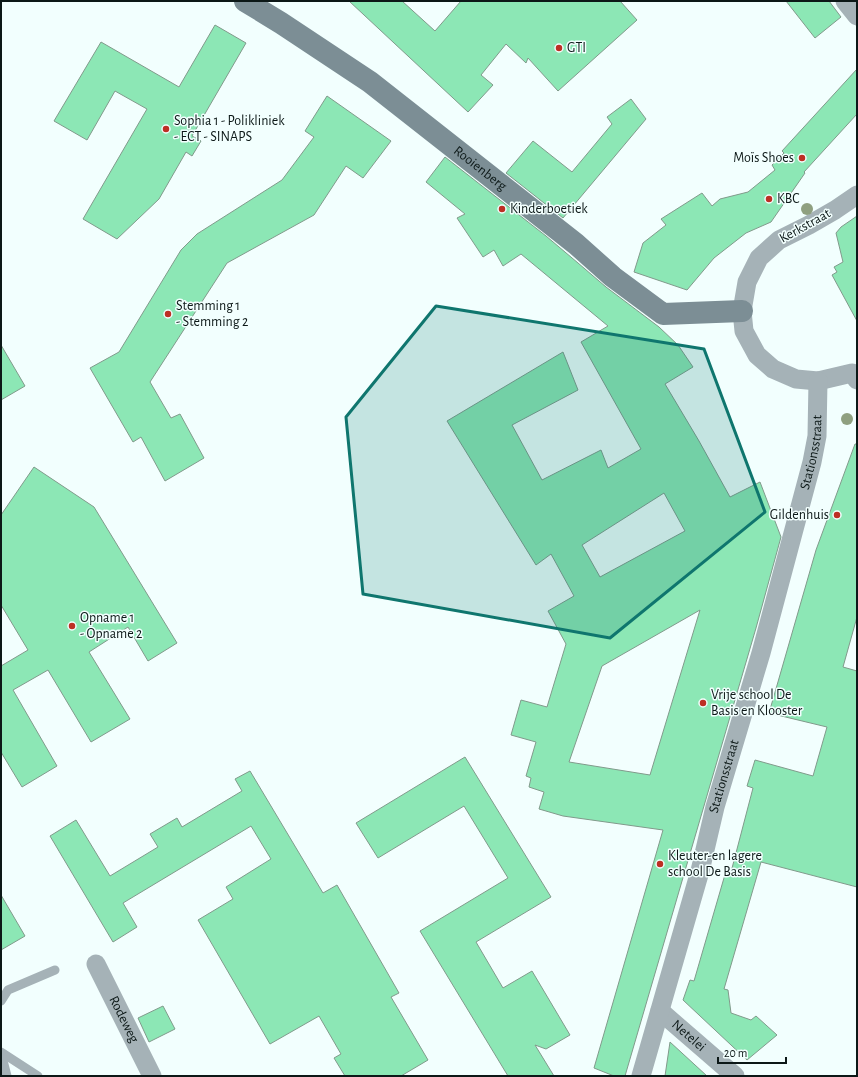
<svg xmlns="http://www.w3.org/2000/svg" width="858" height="1077" font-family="'Alegreya Sans',sans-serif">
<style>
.building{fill:#8ce7b5;stroke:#819a8b;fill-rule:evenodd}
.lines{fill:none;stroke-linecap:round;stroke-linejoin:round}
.lane{stroke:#a5b2b7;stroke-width:9}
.street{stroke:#a5b2b7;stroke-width:19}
.secondary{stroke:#7c8e95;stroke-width:22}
.tree{fill:#8fa080}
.marked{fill:#0f766e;fill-opacity:0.2;stroke:#0f766e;stroke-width:3;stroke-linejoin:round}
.poi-dot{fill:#bd2f24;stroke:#f2fffe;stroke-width:1.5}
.labels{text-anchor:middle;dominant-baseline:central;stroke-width:3;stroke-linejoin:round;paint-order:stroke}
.poi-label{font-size:14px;fill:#0c1817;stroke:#f2fffe;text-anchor:start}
.street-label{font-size:14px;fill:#0c1817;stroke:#f2fffe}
</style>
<rect width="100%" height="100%" fill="#f2fffe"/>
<g class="building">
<path d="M 349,1 L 402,1 L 435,31 L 461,1 L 620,1 L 637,20 L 558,91 L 528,58 L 526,63 L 506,44 L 481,75 L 493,85 L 468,112 Z"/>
<path d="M 786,1 L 829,1 L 841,17 L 815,38 Z"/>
<path d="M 215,25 L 246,43 L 192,136 L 201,141 L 192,156 L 186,152 L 159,199 L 117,239 L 83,219 L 147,109 L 115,91 L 87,140 L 54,121 L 101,42 L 179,87 Z"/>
<path d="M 857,69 L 857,114 L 804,172 L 805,173 L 771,222 L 746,233 L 714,258 L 687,290 L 634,272 L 643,243 L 666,225 L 661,219 L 702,193 L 712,206 L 720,199 L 748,192 L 775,170 L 772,165 L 784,153 L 782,151 Z"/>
<path d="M 327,96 L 391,141 L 363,178 L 346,166 L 314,215 L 227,263 L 150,382 L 171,418 L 180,414 L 204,458 L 165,481 L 141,437 L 133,442 L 90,368 L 119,352 L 181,250 L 197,234 L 282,180 L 314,137 L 305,131 Z"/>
<path d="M 631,99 L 646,119 L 563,218 L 506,173 L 533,141 L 572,172 L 612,124 L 607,117 Z"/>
<path d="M 445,157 L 546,236 L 578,263 L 606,287 L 659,327 L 678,345 L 693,367 L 665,384 L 699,441 L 730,497 L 760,482 L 781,537 L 756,628 L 625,1076 L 614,1076 L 594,1068 L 663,830 L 563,816 L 539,809 L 544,792 L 529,787 L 531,778 L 526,776 L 536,742 L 511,735 L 521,700 L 547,707 L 566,644 L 548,611 L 574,596 L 551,554 L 536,565 L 447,421 L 563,352 L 578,390 L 512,425 L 542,480 L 601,450 L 608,468 L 641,449 L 581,342 L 608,326 L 521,254 L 503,266 L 494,250 L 483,257 L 457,218 L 465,214 L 426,182 ZM 664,493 L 685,531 L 600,577 L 582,545 ZM 700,610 L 650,775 L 569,762 L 602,666 Z"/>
<path d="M 857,216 L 857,321 L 832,275 L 837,272 L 834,267 L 843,262 L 836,233 L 841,227 Z"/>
<path d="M 1,345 L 25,386 L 1,400 Z"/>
<path d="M 855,444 L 857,444 L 857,617 L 843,667 L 857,671 L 857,887 L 761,862 L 724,989 L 728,990 L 731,1013 L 751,1020 L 756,1016 L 777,1035 L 747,1060 L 683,1000 L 690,980 L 694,981 L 726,871 L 731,872 L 753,788 L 747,786 L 755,760 L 813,776 L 827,727 L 769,713 L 816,550 Z"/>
<path d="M 34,467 L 94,507 L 177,643 L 148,661 L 128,627 L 89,652 L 130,719 L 91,742 L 48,670 L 13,690 L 57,766 L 22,787 L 1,752 L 1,666 L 28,650 L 1,605 L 1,515 Z"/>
<path d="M 465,757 L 551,897 L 476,942 L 503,988 L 532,971 L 570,1035 L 546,1049 L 535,1045 L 554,1076 L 508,1076 L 420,931 L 508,878 L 464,806 L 378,858 L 356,823 Z"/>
<path d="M 250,771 L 323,893 L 337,885 L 399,993 L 391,997 L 428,1060 L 401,1076 L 345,1076 L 334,1058 L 341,1054 L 319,1016 L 270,1044 L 198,920 L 233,899 L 226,887 L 271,859 L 251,826 L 123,903 L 137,927 L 113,942 L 50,836 L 76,820 L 110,876 L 158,847 L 150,834 L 177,818 L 182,827 L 242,791 L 235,779 Z"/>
<path d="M 1,895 L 25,936 L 1,950 Z"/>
<path d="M 163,1006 L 175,1029 L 149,1042 L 138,1018 Z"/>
<path d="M 670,1042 L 707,1076 L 665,1076 Z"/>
</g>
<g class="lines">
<g class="lane">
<path d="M 1,1001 L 8,990 L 55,970"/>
<path d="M 1,1052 L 38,1076"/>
<path d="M 1,1053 L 7,1076"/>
</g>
<g class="street">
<path d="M 845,1 L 857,16"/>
<path d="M 857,195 L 835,210 L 809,225 L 779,240 L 759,258 L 747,282 L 742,311 L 744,331 L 757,355 L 773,369 L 796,379 L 818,381 L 852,373 L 857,380"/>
<path id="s1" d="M 96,964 L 152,1076"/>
<path id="s2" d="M 660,1011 L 735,1076"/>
<path id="s3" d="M 641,1076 L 700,871 L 715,807 L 761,653 L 812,462 L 817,436 L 818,381"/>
</g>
<path class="secondary" id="s4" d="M 245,1 L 281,23 L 370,82 L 576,244 L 613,277 L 663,314 L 742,311"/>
</g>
<g class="tree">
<circle cx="807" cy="209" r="6"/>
<circle cx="847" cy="419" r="6"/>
</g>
<path class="marked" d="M 436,306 L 704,349 L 765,512 L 610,638 L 363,594 L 346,417 Z"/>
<g class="poi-dot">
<circle cx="559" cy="48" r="4"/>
<circle cx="166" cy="129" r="4"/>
<circle cx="802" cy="158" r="4"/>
<circle cx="769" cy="199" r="4"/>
<circle cx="502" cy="209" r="4"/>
<circle cx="168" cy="314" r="4"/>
<circle cx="837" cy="515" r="4"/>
<circle cx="72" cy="626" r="4"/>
<circle cx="703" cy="703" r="4"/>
<circle cx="660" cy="864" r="4"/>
</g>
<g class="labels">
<g class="poi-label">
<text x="567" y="48">GTI</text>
<text x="174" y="121">Sophia 1 - Polikliniek<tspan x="174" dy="16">- ECT - SINAPS</tspan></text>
<text x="794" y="158" text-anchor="end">Moïs Shoes</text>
<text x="777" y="199">KBC</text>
<text x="510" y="209">Kinderboetiek</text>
<text x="176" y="306">Stemming 1<tspan x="176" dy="16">- Stemming 2</tspan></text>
<text x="829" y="515" text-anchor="end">Gildenhuis</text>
<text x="80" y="618">Opname 1<tspan x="80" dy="16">- Opname 2</tspan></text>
<text x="711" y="695">Vrije school De<tspan x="711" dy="16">Basis en Klooster</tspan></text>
<text x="668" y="856">Kleuter-en lagere<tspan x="668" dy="16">school De Basis</tspan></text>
</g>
<g class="street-label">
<text stroke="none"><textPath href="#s4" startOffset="289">Rooienberg</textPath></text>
<text transform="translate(805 226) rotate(-29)">Kerkstraat</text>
<text stroke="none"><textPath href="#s3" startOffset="647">Stationsstraat</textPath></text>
<text stroke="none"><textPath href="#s3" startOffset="311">Stationsstraat</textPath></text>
<text stroke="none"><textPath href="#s1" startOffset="62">Rodeweg</textPath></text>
<text stroke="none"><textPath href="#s2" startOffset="38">Netelei</textPath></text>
</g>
</g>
<rect width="858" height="1077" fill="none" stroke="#0c1817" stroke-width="4"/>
<path d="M718 1057v6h68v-6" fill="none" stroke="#0c1817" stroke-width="2"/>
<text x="724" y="1057" font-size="12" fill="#0c1817" stroke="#f2fffe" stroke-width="3" paint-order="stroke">20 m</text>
</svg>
